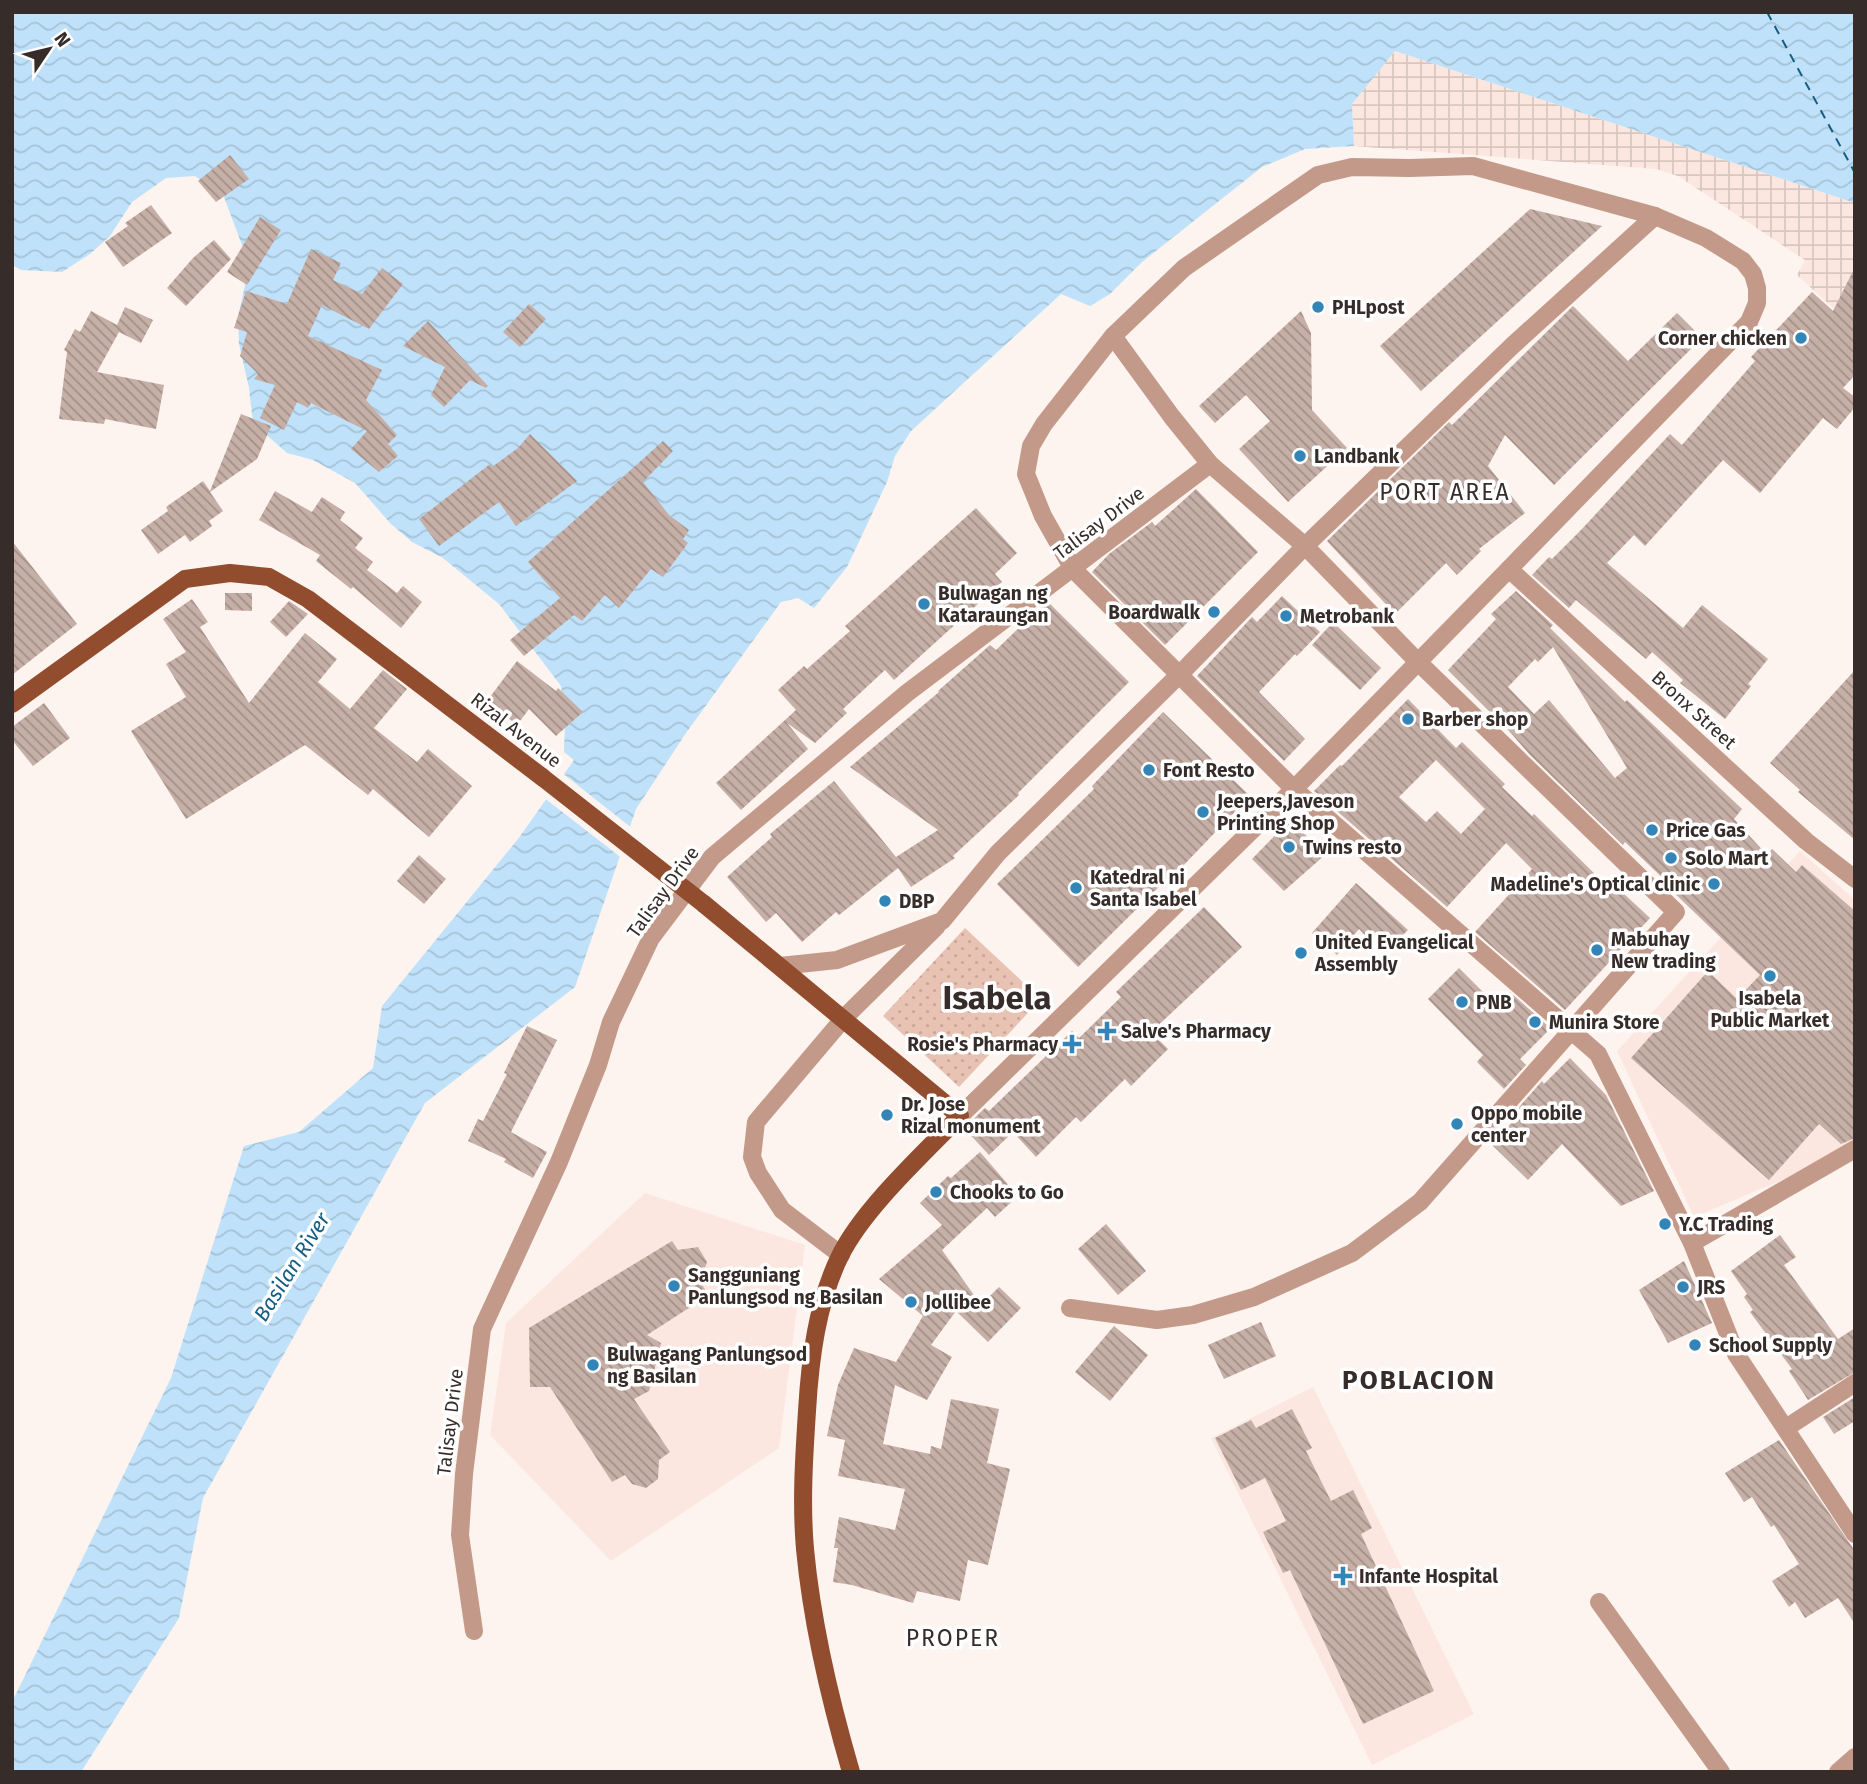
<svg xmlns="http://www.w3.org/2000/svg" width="1867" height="1784" font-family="'Fira Sans',sans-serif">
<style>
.built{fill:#fbe7e0}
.industrial{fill:url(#industrial-grid)}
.grass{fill:url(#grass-dots)}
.water{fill:url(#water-waves)}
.pier{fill:#fdf3ef}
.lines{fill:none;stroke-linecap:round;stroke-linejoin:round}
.ferry{stroke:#145d83;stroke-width:2;stroke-dasharray:9 7;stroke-linecap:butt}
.building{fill:url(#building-back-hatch);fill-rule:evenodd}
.minor{stroke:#c39a89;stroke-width:18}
.tertiary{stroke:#c39a89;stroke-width:18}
.primary{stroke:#924c2e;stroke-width:18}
.primary-bridge{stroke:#924c2e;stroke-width:18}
.poi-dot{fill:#3285b6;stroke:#fff;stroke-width:2.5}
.labels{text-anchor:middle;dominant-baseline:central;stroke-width:7;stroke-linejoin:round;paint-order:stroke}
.poi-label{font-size:19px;font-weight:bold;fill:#362d2a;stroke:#fff;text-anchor:start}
.street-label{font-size:19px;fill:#362d2a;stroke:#fff}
.water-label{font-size:21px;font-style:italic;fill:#145d83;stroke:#fff}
.quarter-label{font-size:23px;letter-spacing:2px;fill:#362d2a;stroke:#fff}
.district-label{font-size:26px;font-weight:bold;letter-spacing:2px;fill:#362d2a;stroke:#fff}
.town-label{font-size:33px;font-weight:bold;fill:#362d2a;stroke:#fff}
</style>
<defs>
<pattern id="industrial-grid" width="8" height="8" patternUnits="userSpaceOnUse" patternTransform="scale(1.75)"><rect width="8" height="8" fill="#fbe7e0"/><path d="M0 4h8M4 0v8" fill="none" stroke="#d8c6c0"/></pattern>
<pattern id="grass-dots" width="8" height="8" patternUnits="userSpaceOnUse" patternTransform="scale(1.75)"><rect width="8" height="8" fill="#e8c2b3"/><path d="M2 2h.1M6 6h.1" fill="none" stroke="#c8a79a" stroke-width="1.8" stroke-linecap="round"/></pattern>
<pattern id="water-waves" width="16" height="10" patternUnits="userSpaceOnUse" patternTransform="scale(1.75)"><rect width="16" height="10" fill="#bfe2fa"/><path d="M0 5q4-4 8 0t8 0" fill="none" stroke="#a5c2d6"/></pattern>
<pattern id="building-back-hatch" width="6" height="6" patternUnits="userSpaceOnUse" patternTransform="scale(1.75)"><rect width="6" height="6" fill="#c6afa6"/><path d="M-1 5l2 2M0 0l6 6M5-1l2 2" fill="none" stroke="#a28f87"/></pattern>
</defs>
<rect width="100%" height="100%" fill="#fdf3ef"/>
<g class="built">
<path d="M 1800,851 L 1855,900 L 1855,1146 L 1849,1152 L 1694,1217 L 1617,1051 Z"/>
<path d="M 645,1193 L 805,1245 L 779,1448 L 611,1561 L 490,1435 L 506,1323 Z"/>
<path d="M 1313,1387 L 1474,1714 L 1372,1765 L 1211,1438 Z"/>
</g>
<path class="industrial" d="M 1395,51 L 1855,203 L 1855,328 L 1797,275 L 1805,260 L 1678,176 L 1656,169 L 1354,146 L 1352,104 Z"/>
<path class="grass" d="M 965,928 L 1041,999 L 959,1087 L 883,1016 Z"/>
<path class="water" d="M 12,12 L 1855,12 L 1855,203 L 1395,51 L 1352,104 L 1354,146 L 1305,149 L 1262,167 L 1142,262 L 1110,294 L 1090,306 L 1061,294 L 911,431 L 895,456 L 887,482 L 847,567 L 814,608 L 798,598 L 781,602 L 686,733 L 636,809 L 575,987 L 425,1103 L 203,1498 L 179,1618 L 81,1772 L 12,1772 L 12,1702 L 171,1378 L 244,1146 L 299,1132 L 373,1068 L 382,1006 L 518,839 L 574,760 L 564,752 L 565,722 L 561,686 L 499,604 L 443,558 L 412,542 L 391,524 L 355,483 L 313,460 L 287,453 L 253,423 L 249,388 L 239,344 L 238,317 L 245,285 L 245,253 L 224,197 L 195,176 L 166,178 L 132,202 L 110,236 L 90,254 L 62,272 L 21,270 L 12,265 Z"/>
<path class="pier" d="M 561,772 L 633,829 L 623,859 L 543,797 Z"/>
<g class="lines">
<path class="ferry" d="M 1767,12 L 1855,173"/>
</g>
<g class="building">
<path d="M 230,155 L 249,179 L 216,202 L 198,181 Z"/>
<path d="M 151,205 L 172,233 L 123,267 L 105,242 L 128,226 L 125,223 Z"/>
<path d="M 1530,209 L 1602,226 L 1421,391 L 1380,346 Z"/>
<path d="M 260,217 L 281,230 L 247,285 L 227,272 Z"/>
<path d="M 214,240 L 231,259 L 186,306 L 167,288 L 193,258 Z"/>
<path d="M 311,249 L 341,263 L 333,280 L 362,294 L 382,268 L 403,284 L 369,329 L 322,305 L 308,336 L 382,370 L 366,400 L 397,435 L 388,444 L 398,456 L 379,472 L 351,449 L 367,431 L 311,403 L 308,408 L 297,402 L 284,430 L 260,418 L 275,385 L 254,379 L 258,374 L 240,356 L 247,332 L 234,328 L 246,291 L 287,304 Z"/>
<path d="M 1855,267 L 1855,375 L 1843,388 L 1855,397 L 1855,407 L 1837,429 L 1823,418 L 1760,493 L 1723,460 L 1645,546 L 1634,535 L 1607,563 L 1683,628 L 1702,605 L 1768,659 L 1748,684 L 1751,686 L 1725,719 L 1680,683 L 1683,680 L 1652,652 L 1646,659 L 1576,600 L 1569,608 L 1532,575 L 1549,557 L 1552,559 L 1581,530 L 1670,434 L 1682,445 L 1755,361 L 1751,357 L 1812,292 L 1833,311 Z"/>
<path d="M 529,304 L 546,319 L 520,347 L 503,332 Z"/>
<path d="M 1573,306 L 1628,361 L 1677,313 L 1702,338 L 1554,485 L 1505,435 L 1488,466 L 1525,513 L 1479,549 L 1481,551 L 1457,575 L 1446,563 L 1395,614 L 1327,541 L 1449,422 L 1452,425 Z"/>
<path d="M 125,307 L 153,320 L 141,343 L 119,332 L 97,372 L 164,385 L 156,429 L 105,419 L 104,424 L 59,419 L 67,352 L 64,350 L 75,329 L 80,332 L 91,311 L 117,325 Z"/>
<path d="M 1301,311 L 1311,333 L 1312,410 L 1347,448 L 1288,502 L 1239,449 L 1270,421 L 1246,395 L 1215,423 L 1199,406 Z"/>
<path d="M 428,321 L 488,386 L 486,388 L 470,380 L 444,407 L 431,395 L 445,367 L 403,346 Z"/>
<path d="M 241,414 L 271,426 L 257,459 L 210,492 L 223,511 L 209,521 L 212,526 L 190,542 L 185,535 L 158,554 L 141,530 L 168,511 L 166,507 L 203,481 L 210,491 Z"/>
<path d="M 530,434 L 577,481 L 516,526 L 499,502 L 439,546 L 419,519 L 490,464 L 492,467 L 518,448 Z"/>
<path d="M 663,441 L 673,451 L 643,482 L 669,515 L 689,530 L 683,539 L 688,543 L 663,577 L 651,569 L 619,608 L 605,595 L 582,621 L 574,615 L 524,656 L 510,640 L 560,598 L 528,562 Z"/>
<path d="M 1196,489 L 1258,552 L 1165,645 L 1092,572 L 1109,554 L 1152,522 L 1155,526 Z"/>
<path d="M 275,491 L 312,512 L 322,497 L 345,512 L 340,520 L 363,538 L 355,548 L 373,562 L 367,570 L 397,593 L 403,586 L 422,602 L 401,628 L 353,587 L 351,589 L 316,561 L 320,555 L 259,520 Z"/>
<path d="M 976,508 L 1017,553 L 995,574 L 1002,582 L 894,680 L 885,670 L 843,709 L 847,713 L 815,743 L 787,723 L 808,749 L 741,810 L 716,783 L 796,710 L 778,690 L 804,666 L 807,669 L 850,631 L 845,626 Z"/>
<path d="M 12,541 L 77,624 L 12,675 Z"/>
<path d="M 1516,591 L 1553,625 L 1550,628 L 1625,702 L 1627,700 L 1742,809 L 1734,819 L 1767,855 L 1772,849 L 1796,872 L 1802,865 L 1855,911 L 1855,1138 L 1841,1144 L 1819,1124 L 1769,1180 L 1631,1058 L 1708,971 L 1737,999 L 1760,975 L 1669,888 L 1671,886 L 1625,842 L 1623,845 L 1530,755 L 1497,717 L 1496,718 L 1448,670 L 1496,619 L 1491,614 ZM 1553,647 L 1627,768 L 1615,778 L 1549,700 L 1534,714 L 1508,687 L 1535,659 L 1538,662 Z"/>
<path d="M 225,593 L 252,593 L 252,611 L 225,610 Z"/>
<path d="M 1282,596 L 1320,632 L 1297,656 L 1295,654 L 1259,692 L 1305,739 L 1284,761 L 1197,676 L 1252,617 L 1257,622 Z"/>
<path d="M 192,599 L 208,622 L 200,627 L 249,703 L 305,633 L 337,659 L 318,682 L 350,709 L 383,670 L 407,689 L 374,728 L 417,762 L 428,749 L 472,786 L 429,837 L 373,789 L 368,795 L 305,745 L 186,819 L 131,731 L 186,697 L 166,664 L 186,652 L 163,619 Z"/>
<path d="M 289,601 L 308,614 L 286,637 L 270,622 Z"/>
<path d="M 1047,601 L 1129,682 L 1018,793 L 1019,795 L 953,856 L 955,858 L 911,887 L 898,868 L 839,915 L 836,912 L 802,942 L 776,913 L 766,922 L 727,877 L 772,837 L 770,834 L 834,781 L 896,857 L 938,830 L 850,767 L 939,692 L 938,691 L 990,645 L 996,650 Z"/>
<path d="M 1333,622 L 1381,668 L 1360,690 L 1312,645 Z"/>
<path d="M 517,661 L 556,691 L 558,688 L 583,712 L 556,736 L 529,709 L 517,725 L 487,701 Z"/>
<path d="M 1855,670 L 1855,840 L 1798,792 L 1800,790 L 1770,763 Z"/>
<path d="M 1408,699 L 1456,748 L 1462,742 L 1505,784 L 1502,787 L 1532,816 L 1534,814 L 1605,884 L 1609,880 L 1650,918 L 1565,1010 L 1475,932 L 1532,869 L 1506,843 L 1447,907 L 1314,791 L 1340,765 L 1342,766 ZM 1436,760 L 1485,809 L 1461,834 L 1437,811 L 1426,822 L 1399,797 Z"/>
<path d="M 44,703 L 70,738 L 33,766 L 12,740 L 12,727 Z"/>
<path d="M 1163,712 L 1250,796 L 1179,870 L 1177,869 L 1078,967 L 997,884 L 1094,789 L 1092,786 Z"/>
<path d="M 1287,823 L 1298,828 L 1326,854 L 1284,891 L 1252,859 Z"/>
<path d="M 419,855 L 446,879 L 424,904 L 397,881 Z"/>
<path d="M 1356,883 L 1408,930 L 1383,954 L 1359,929 L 1337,955 L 1312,933 Z"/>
<path d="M 1204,907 L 1242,947 L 1151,1032 L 1168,1049 L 1131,1086 L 1125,1079 L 1081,1122 L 1076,1117 L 1036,1157 L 1013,1132 L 989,1155 L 964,1128 L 985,1108 L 989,1111 L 1072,1031 L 1079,1038 L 1121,997 L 1116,992 Z"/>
<path d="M 1459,968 L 1496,1005 L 1510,992 L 1549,1027 L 1549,1030 L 1520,1059 L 1526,1065 L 1504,1089 L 1477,1062 L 1483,1055 L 1428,999 Z"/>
<path d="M 527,1026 L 557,1040 L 511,1132 L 547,1152 L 533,1178 L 504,1162 L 506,1159 L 468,1141 L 478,1119 L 483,1121 L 507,1074 L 504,1073 Z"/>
<path d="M 1570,1058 L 1606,1095 L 1654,1191 L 1621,1206 L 1562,1144 L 1528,1180 L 1491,1144 L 1522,1112 L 1519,1108 L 1520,1106 L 1542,1081 L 1544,1084 Z"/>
<path d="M 980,1152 L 1018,1196 L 995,1217 L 987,1208 L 942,1250 L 981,1305 L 999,1287 L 1021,1308 L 988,1342 L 956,1311 L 931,1345 L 952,1357 L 927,1400 L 895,1385 L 883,1444 L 930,1454 L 931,1446 L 941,1449 L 951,1399 L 999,1409 L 987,1463 L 1010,1469 L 988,1565 L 968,1560 L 960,1601 L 917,1591 L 913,1603 L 852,1585 L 833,1582 L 838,1548 L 834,1548 L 839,1517 L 895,1530 L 905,1489 L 838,1476 L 845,1440 L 827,1436 L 838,1385 L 854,1348 L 896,1362 L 923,1316 L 879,1279 L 942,1225 L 920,1203 L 948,1176 L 951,1178 Z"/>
<path d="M 1106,1224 L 1146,1271 L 1118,1295 L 1078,1249 Z"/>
<path d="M 1780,1235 L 1796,1257 L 1784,1265 L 1838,1339 L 1855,1328 L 1855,1372 L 1808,1400 L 1789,1371 L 1792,1369 L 1750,1312 L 1753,1310 L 1744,1297 L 1747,1294 L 1731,1271 Z"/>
<path d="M 672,1241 L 678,1250 L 698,1247 L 707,1262 L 700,1282 L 709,1295 L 647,1335 L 661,1343 L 649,1391 L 634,1399 L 670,1452 L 659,1460 L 658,1479 L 646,1488 L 632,1484 L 625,1475 L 612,1482 L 550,1387 L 530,1387 L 529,1328 Z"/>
<path d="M 1684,1261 L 1712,1323 L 1668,1343 L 1639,1290 Z"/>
<path d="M 1261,1322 L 1276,1356 L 1224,1379 L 1208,1345 Z"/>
<path d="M 1114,1326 L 1148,1355 L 1110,1401 L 1075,1372 Z"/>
<path d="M 1855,1397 L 1855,1421 L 1834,1434 L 1823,1417 Z"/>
<path d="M 1292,1409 L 1312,1448 L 1306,1451 L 1331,1501 L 1353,1490 L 1372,1528 L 1361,1534 L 1434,1691 L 1363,1724 L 1290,1570 L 1283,1573 L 1263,1532 L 1286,1521 L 1265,1478 L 1241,1490 L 1215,1438 L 1251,1420 L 1256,1428 Z"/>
<path d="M 1779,1440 L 1855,1551 L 1855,1624 L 1838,1598 L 1805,1618 L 1795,1602 L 1789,1607 L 1772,1581 L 1799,1564 L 1774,1525 L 1771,1527 L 1752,1497 L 1744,1502 L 1725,1473 Z"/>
</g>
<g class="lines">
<g class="minor">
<path d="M 1294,789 L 1073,569 L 1043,516 L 1026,474 L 1031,446 L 1044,424 L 1113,336 L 1184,268 L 1318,175 L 1352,167 L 1410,168 L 1473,166 L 1655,216 L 1706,238 L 1743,261 L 1753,274 L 1757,288 L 1757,303 L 1749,322 L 1509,569"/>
<path d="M 780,966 L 837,960 L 942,921 L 998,853 L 1180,674 L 1305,546 L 1512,346 L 1655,216"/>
<path d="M 1692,1243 L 1855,1149"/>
<path d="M 841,1255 L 782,1210 L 758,1173 L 752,1157 L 756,1122 L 844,1018 L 937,926"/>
<path d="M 1070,1308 L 1157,1320 L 1193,1315 L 1254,1297 L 1352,1253 L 1420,1202 L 1676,912 L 1418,662 L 1305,546 L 1210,464 L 1172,417 L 1113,336"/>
<path d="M 1786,1428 L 1855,1383"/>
<path d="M 1599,1602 L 1721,1772"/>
<path d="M 474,1631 L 460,1535 L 464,1474 L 482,1329 L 559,1162 L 598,1065 L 611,1022 L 651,938 L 712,857 L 907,693 L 1210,464"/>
<path d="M 1838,1772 L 1855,1757"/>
</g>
<g class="tertiary">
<path d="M 1294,789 L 1598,1054 L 1692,1243 L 1736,1354 L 1855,1534"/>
<path d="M 960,1116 L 1294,789 L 1509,569 L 1806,841 L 1855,879"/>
</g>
<g class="primary">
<path d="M 12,704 L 185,579 L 230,573 L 269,577 L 308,599 L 542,777"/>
<path d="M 704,904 L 960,1116 C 923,1154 863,1209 840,1256 C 817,1303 810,1359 807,1411 C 804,1457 801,1503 805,1549 C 812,1624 830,1700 851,1772"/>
</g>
<path class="primary-bridge" d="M 542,777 L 704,904"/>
</g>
<g class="poi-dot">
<circle cx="1318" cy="307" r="7"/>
<circle cx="1801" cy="338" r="7"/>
<circle cx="1300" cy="456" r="7"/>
<circle cx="924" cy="604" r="7"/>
<circle cx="1214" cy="612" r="7"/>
<circle cx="1286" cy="616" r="7"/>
<circle cx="1408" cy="719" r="7"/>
<circle cx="1149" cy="770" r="7"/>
<circle cx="1203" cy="812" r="7"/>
<circle cx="1652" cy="830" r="7"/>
<circle cx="1289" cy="847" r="7"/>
<circle cx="1671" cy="858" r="7"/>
<circle cx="1714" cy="884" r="7"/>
<circle cx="1076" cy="888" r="7"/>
<circle cx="885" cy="901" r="7"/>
<circle cx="1597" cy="950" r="7"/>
<circle cx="1301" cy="953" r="7"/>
<circle cx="1770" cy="976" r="7"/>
<circle cx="1462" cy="1002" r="7"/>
<circle cx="1535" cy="1022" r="7"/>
<path d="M1103.5 1020.5h7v7h7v7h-7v7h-7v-7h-7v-7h7z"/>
<path d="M1068.5 1033.5h7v7h7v7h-7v7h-7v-7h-7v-7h7z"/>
<circle cx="887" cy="1115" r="7"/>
<circle cx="1457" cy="1124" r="7"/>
<circle cx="936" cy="1192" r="7"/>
<circle cx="1665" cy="1224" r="7"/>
<circle cx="674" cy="1286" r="7"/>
<circle cx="1683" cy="1287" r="7"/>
<circle cx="911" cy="1302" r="7"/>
<circle cx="1695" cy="1345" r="7"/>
<circle cx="593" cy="1365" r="7"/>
<path d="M1339.5 1565.5h7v7h7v7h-7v7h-7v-7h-7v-7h7z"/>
</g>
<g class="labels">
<g class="poi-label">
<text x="1332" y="307">PHLpost</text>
<text x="1787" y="338" text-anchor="end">Corner chicken</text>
<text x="1314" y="456">Landbank</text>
<text x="938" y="593">Bulwagan ng<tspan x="938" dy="22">Kataraungan</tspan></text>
<text x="1200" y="612" text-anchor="end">Boardwalk</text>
<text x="1300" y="616">Metrobank</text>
<text x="1422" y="719">Barber shop</text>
<text x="1163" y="770">Font Resto</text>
<text x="1217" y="801">Jeepers,Javeson<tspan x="1217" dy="22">Printing Shop</tspan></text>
<text x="1666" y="830">Price Gas</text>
<text x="1303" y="847">Twins resto</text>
<text x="1685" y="858">Solo Mart</text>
<text x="1090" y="877">Katedral ni<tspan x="1090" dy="22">Santa Isabel</tspan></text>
<text x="1700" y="884" text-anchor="end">Madeline's Optical clinic</text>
<text x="899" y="901">DBP</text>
<text x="1611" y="939">Mabuhay<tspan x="1611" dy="22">New trading</tspan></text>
<text x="1315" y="942">United Evangelical<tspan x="1315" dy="22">Assembly</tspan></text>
<text x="1770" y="998" text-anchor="middle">Isabela<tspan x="1770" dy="22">Public Market</tspan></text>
<text x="1476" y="1002">PNB</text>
<text x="1549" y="1022">Munira Store</text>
<text x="1121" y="1031">Salve's Pharmacy</text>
<text x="1058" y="1044" text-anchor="end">Rosie's Pharmacy</text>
<text x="901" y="1104">Dr. Jose<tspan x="901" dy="22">Rizal monument</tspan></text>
<text x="1471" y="1113">Oppo mobile<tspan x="1471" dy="22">center</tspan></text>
<text x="950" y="1192">Chooks to Go</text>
<text x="1679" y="1224">Y.C Trading</text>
<text x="688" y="1275">Sangguniang<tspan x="688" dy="22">Panlungsod ng Basilan</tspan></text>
<text x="1697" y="1287">JRS</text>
<text x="925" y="1302">Jollibee</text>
<text x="1709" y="1345">School Supply</text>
<text x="607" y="1354">Bulwagang Panlungsod<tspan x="607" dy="22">ng Basilan</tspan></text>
<text x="1359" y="1576">Infante Hospital</text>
</g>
<g class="street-label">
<text transform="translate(1099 523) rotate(-37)">Talisay Drive</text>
<text transform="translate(1694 710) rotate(42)">Bronx Street</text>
<text transform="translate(516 730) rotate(38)">Rizal Avenue</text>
<text transform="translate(663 892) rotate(-54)">Talisay Drive</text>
<text transform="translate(450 1422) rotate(-83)">Talisay Drive</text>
</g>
<g class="water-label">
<text transform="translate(292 1267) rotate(-58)">Basilan River</text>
</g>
<g class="quarter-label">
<text x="1445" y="492">PORT AREA</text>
<text x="953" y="1638">PROPER</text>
</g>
<g class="district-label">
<text x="1419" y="1380">POBLACION</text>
</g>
<g class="town-label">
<text x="997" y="998">Isabela</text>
</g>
</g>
<rect width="1867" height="1784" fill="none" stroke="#362d2a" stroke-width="28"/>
<g transform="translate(49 49) rotate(55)" stroke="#ffffff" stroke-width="5" paint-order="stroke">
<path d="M0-5L12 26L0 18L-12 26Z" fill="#362d2a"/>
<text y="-10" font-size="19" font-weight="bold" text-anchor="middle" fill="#362d2a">N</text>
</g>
</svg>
